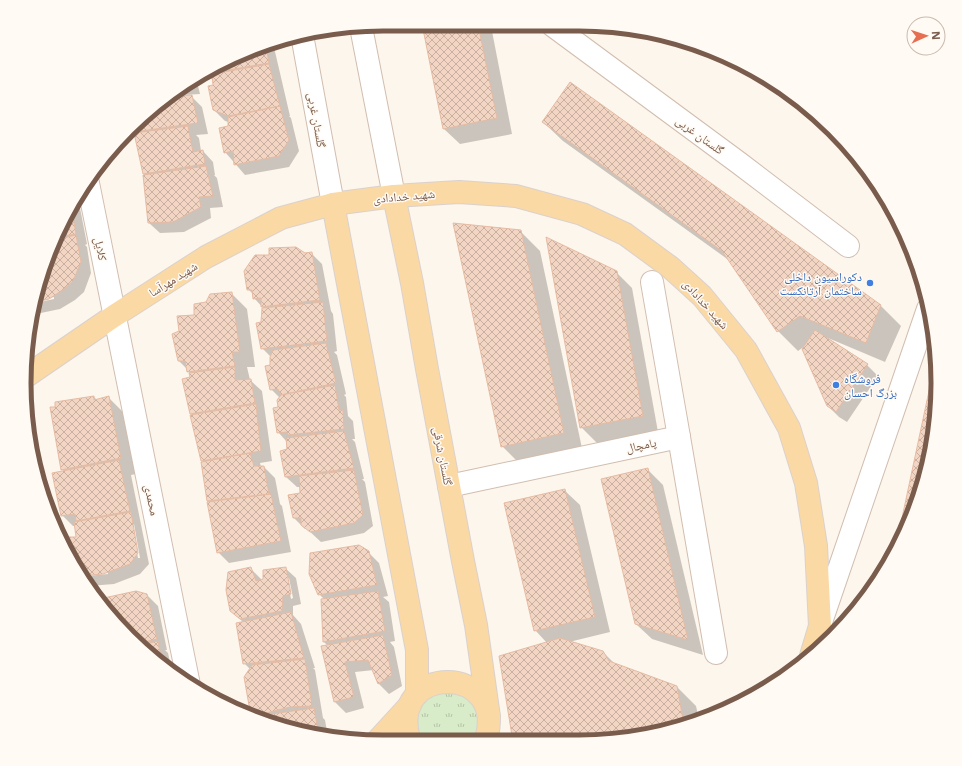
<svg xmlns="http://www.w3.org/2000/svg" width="962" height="766" font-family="'Open Sans','Noto Naskh Arabic',sans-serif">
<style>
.grass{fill:url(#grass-tufts)}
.shadow{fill:#0003;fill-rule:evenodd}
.building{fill:url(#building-cross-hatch);stroke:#e6bba3}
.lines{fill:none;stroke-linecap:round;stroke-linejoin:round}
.minor-casing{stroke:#d1beb0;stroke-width:24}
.major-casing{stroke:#dad1cd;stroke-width:24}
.minor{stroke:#fff;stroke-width:22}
.major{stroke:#fbd9a5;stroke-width:22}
.shop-dot{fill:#3f7fe0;stroke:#fffaf3;stroke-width:1.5}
.labels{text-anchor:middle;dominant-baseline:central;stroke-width:3;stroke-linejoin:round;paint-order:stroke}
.street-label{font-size:12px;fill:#7a5c4d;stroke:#fffaf3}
.shop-label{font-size:12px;fill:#366cbe;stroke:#fffaf3;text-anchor:end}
.rim{fill:none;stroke:#7a5c4d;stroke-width:5}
</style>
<defs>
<pattern id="grass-tufts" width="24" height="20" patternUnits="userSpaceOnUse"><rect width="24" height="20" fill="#d8ecc9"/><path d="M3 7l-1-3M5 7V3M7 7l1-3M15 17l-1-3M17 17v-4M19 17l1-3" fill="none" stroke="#b4c2a5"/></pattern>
<pattern id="building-cross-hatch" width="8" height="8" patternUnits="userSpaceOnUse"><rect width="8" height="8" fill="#f3d5c3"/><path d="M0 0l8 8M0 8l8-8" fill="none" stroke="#cab0a1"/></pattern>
</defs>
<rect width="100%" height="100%" fill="#fdf6ec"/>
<path class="grass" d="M 440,689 L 471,698 L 481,717 L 476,742 L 419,742 L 416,710 Z"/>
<g class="shadow">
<path d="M 423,24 L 489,24 L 491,26 L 512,134 L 460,144 L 444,129 Z"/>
<path d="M 273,43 L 290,116 L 289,116 L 291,118 L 299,151 L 289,167 L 245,175 L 225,152 L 229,122 L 225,121 L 214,110 L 214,81 L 206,74 L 206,71 Z"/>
<path d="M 196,78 L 200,94 L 184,95 L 185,97 L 191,96 L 202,107 L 208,134 L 196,135 L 199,138 L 201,151 L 203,151 L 213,162 L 215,175 L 214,175 L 217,178 L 223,207 L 210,208 L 211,218 L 184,232 L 160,233 L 149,223 L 146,176 L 144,174 L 137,133 L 135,132 L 134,126 Z"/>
<path d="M 570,84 L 881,306 L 901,326 L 885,362 L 828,338 L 827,339 L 867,365 L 878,376 L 847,422 L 839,417 L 828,406 L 806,345 L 798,351 L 778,331 L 730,261 L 563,141 L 543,122 Z"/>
<path d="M 76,199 L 77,204 L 80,208 L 87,244 L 85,245 L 87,247 L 91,273 L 84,292 L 75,300 L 60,309 L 36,314 L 33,311 L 35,303 L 54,299 L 54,297 L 35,301 L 36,290 L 72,203 Z"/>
<path d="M 520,231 L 540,251 L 583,453 L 522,466 L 502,446 Z"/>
<path d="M 305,254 L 312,254 L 322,264 L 331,311 L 333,314 L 337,351 L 334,352 L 337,355 L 346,394 L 344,395 L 346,397 L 348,416 L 353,421 L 355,439 L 352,439 L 355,442 L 364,479 L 362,479 L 365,482 L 373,526 L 364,533 L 321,542 L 307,529 L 305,529 L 294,518 L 301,494 L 301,487 L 297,487 L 286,477 L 287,442 L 278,432 L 280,398 L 271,389 L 271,357 L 262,348 L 262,323 L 264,309 L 254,298 L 253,294 L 248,289 Z"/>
<path d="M 616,272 L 632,288 L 658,432 L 597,443 L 581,427 Z"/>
<path d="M 231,293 L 247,309 L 255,367 L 247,367 L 250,380 L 262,391 L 272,461 L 260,463 L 261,467 L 264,467 L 275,478 L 280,504 L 282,506 L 291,552 L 229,563 L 218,552 L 209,503 L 207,501 L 204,462 L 202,460 L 184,380 L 192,378 L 188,370 L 179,361 L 180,332 L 206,303 Z"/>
<path d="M 934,373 L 936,376 L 937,407 L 926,476 L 901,542 L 897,549 Z"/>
<path d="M 94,397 L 97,400 L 109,398 L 124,413 L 136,474 L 131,475 L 149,564 L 140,574 L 114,584 L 89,586 L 71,561 L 68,538 L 77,538 L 75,526 L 73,526 L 62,515 L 64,471 L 62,469 ZM 132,524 L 134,524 L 140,558 L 138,558 ZM 108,572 L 108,574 L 86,576 L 86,574 Z"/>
<path d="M 32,446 L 38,452 L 43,483 L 39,484 L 36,476 Z"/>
<path d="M 647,469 L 663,485 L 703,655 L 652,639 L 636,624 Z"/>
<path d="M 564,490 L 580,505 L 610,632 L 569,642 L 603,652 L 616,665 L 676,686 L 696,706 L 699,719 L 672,730 L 603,741 L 514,742 L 547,643 L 535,630 Z"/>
<path d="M 368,552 L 379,563 L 388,596 L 383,597 L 389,602 L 395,641 L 390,642 L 394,647 L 402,686 L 389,694 L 379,684 L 374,670 L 355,672 L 364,708 L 346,713 L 335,702 L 322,647 L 328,646 L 324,642 L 324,599 L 319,594 Z"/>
<path d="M 250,568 L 262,580 L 285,568 L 296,578 L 301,604 L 293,606 L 293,615 L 301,624 L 315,668 L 313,668 L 315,670 L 323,718 L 325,720 L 328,737 L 313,735 L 259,719 L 251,711 L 250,669 L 244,663 L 243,622 L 231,611 ZM 287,578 L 289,578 L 293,598 L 291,599 Z"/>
<path d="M 136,592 L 147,595 L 158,606 L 167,650 L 165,650 L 168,653 L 172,671 L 113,620 L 99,600 Z"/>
</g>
<g class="building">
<path d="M 422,24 L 478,24 L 497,118 L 443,129 Z"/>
<path d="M 266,46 L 269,63 L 205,74 L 205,72 Z"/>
<path d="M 269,64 L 280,106 L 228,116 L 213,110 L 208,86 L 213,85 L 212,74 Z"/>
<path d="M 570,82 L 881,305 L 866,343 L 800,316 L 777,332 L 722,251 L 542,122 Z"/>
<path d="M 174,94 L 175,96 L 192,95 L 198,123 L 134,132 L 133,126 Z"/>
<path d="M 280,106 L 289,140 L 279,156 L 234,165 L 233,151 L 224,153 L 219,128 L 228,126 L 228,117 Z"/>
<path d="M 188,126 L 193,152 L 203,150 L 205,164 L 143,174 L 134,133 Z"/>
<path d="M 206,166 L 213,196 L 199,197 L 201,207 L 173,222 L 148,223 L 143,175 Z"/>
<path d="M 71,205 L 76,234 L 58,237 Z"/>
<path d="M 453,223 L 521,230 L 564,433 L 501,447 Z"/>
<path d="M 76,235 L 81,262 L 73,281 L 64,289 L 49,299 L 35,302 L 36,290 L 58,239 Z"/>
<path d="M 546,237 L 617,271 L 643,416 L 580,428 Z"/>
<path d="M 296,247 L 305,253 L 312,252 L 320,300 L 261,307 L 261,298 L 253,299 L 252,290 L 247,290 L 244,271 L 255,255 L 269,255 L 269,248 Z"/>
<path d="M 232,292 L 240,352 L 232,352 L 235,366 L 187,372 L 185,361 L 178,361 L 172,334 L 179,331 L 177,316 L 194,315 L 194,304 L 206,302 L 210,294 Z"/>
<path d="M 323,302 L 327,341 L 261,349 L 256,323 L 261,322 L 262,308 Z"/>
<path d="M 815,330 L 868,364 L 836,412 L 827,406 L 802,349 Z"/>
<path d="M 326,343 L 336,383 L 281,395 L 278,389 L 270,390 L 265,366 L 270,365 L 270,357 L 273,350 Z"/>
<path d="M 235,367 L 235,380 L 251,379 L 255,403 L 190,414 L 182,379 L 190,377 L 189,373 Z"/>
<path d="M 933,372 L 936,375 L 937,407 L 926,476 L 901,542 L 895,551 Z"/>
<path d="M 335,385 L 339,410 L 343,410 L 344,429 L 288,435 L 287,432 L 277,433 L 273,408 L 278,407 L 277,400 L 281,395 Z"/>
<path d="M 94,396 L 94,400 L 109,396 L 121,458 L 61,470 L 50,407 L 55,407 L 55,402 Z"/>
<path d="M 256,404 L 261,451 L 201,461 L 190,415 Z"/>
<path d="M 344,431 L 354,468 L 285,477 L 280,451 L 287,449 L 286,438 Z"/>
<path d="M 250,453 L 254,466 L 264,466 L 269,494 L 207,501 L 201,462 Z"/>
<path d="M 119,460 L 130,511 L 76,521 L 75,514 L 61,516 L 52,473 Z"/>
<path d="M 648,468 L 688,640 L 635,624 L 601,479 Z"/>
<path d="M 354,470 L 363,515 L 354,523 L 310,532 L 301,525 L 301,518 L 293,518 L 288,495 L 300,493 L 299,476 Z"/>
<path d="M 565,489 L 595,617 L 534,631 L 504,503 Z"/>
<path d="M 271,494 L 281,541 L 217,553 L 207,502 Z"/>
<path d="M 131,512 L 138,553 L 130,564 L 103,574 L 81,576 L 76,569 L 76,561 L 72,562 L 70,557 L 66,537 L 76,537 L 74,522 Z"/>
<path d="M 359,545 L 369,551 L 377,585 L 318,595 L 309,574 L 310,553 Z"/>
<path d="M 251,567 L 256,581 L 263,579 L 263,570 L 286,567 L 291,594 L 283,596 L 282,611 L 240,619 L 230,611 L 226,590 L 228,572 Z"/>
<path d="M 136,591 L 147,594 L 157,639 L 139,643 L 113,620 L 99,599 Z"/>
<path d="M 378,591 L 385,631 L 323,642 L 321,599 Z"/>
<path d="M 291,612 L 304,658 L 243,664 L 236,623 Z"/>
<path d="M 383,635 L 392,675 L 378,684 L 368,660 L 345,662 L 354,697 L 334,702 L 321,646 Z"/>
<path d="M 560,638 L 603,651 L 609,661 L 677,686 L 684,725 L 672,730 L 603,741 L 513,742 L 499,656 Z"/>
<path d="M 158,641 L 162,663 L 142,645 Z"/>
<path d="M 305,659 L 312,706 L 290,707 L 266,713 L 250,711 L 244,677 L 252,665 Z"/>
<path d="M 314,708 L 318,730 L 313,735 L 265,720 L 264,715 Z"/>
</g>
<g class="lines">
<g class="minor-casing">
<g id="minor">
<path d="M 552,25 L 739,163 L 848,246"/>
<path d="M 361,27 L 394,196"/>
<path d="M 302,35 L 333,204"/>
<path d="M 88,183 L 189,685"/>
<path d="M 679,437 L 716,653"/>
<path d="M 449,486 L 679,437 L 652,282"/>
<path d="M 820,625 L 928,309"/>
</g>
</g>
<g class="major-casing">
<g id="major">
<path d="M 394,196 L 412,283 L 427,369 L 463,561 L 476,625 L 489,717"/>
<path d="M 333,204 L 417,650 L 417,694"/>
<path d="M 25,377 L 114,316 L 206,257 L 281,218 L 333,204 L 394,196 L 459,192 L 516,196 L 582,214 L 625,234 L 670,267 L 702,296 L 746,350 L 789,428 L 806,483 L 816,546 L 820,626 L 811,656"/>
<path d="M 377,741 L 410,705"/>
<path d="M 410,742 C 384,661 512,663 485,742"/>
</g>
</g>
<use href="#minor" class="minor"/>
<use href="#major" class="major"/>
</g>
<g class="shop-dot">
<circle cx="870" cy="283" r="4"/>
<circle cx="836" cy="385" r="4"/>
</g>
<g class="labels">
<g class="street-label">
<text transform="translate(317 120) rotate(80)">گلستان غربی</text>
<text transform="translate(700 135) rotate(36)">گلستان غربی</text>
<text transform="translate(404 196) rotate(-5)">شهید خدادادی</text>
<text transform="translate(101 249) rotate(79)">کلایل</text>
<text transform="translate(173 279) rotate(-32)">شهید مهرآسا</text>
<text transform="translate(706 304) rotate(48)">شهید خدادادی</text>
<text transform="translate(641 445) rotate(-12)">پامچال</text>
<text transform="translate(443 456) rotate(79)">گلستان شرقی</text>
<text transform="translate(152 500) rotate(78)">محمدی</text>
</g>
<g class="shop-label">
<text x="862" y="276">دکوراسیون داخلی<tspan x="862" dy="14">ساختمان آرتانکست</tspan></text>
<text x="844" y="378" text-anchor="start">فروشگاه<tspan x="844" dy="14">بزرگ احسان</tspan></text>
</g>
</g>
<path d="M0 0H962V766H0ZM383 31H579A352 352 0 0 1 931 383V383A352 352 0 0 1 579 735H383A352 352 0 0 1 31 383V383A352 352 0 0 1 383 31Z" fill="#fffaf3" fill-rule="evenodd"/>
<path class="rim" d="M383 31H579A352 352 0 0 1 931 383V383A352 352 0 0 1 579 735H383A352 352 0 0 1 31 383V383A352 352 0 0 1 383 31Z"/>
<g transform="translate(926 36) rotate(87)"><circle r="19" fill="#fffaf3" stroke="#cabbb1"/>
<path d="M0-3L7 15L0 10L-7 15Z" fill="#e76f51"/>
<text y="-6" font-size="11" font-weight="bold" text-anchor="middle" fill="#7a5c4d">N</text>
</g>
</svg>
